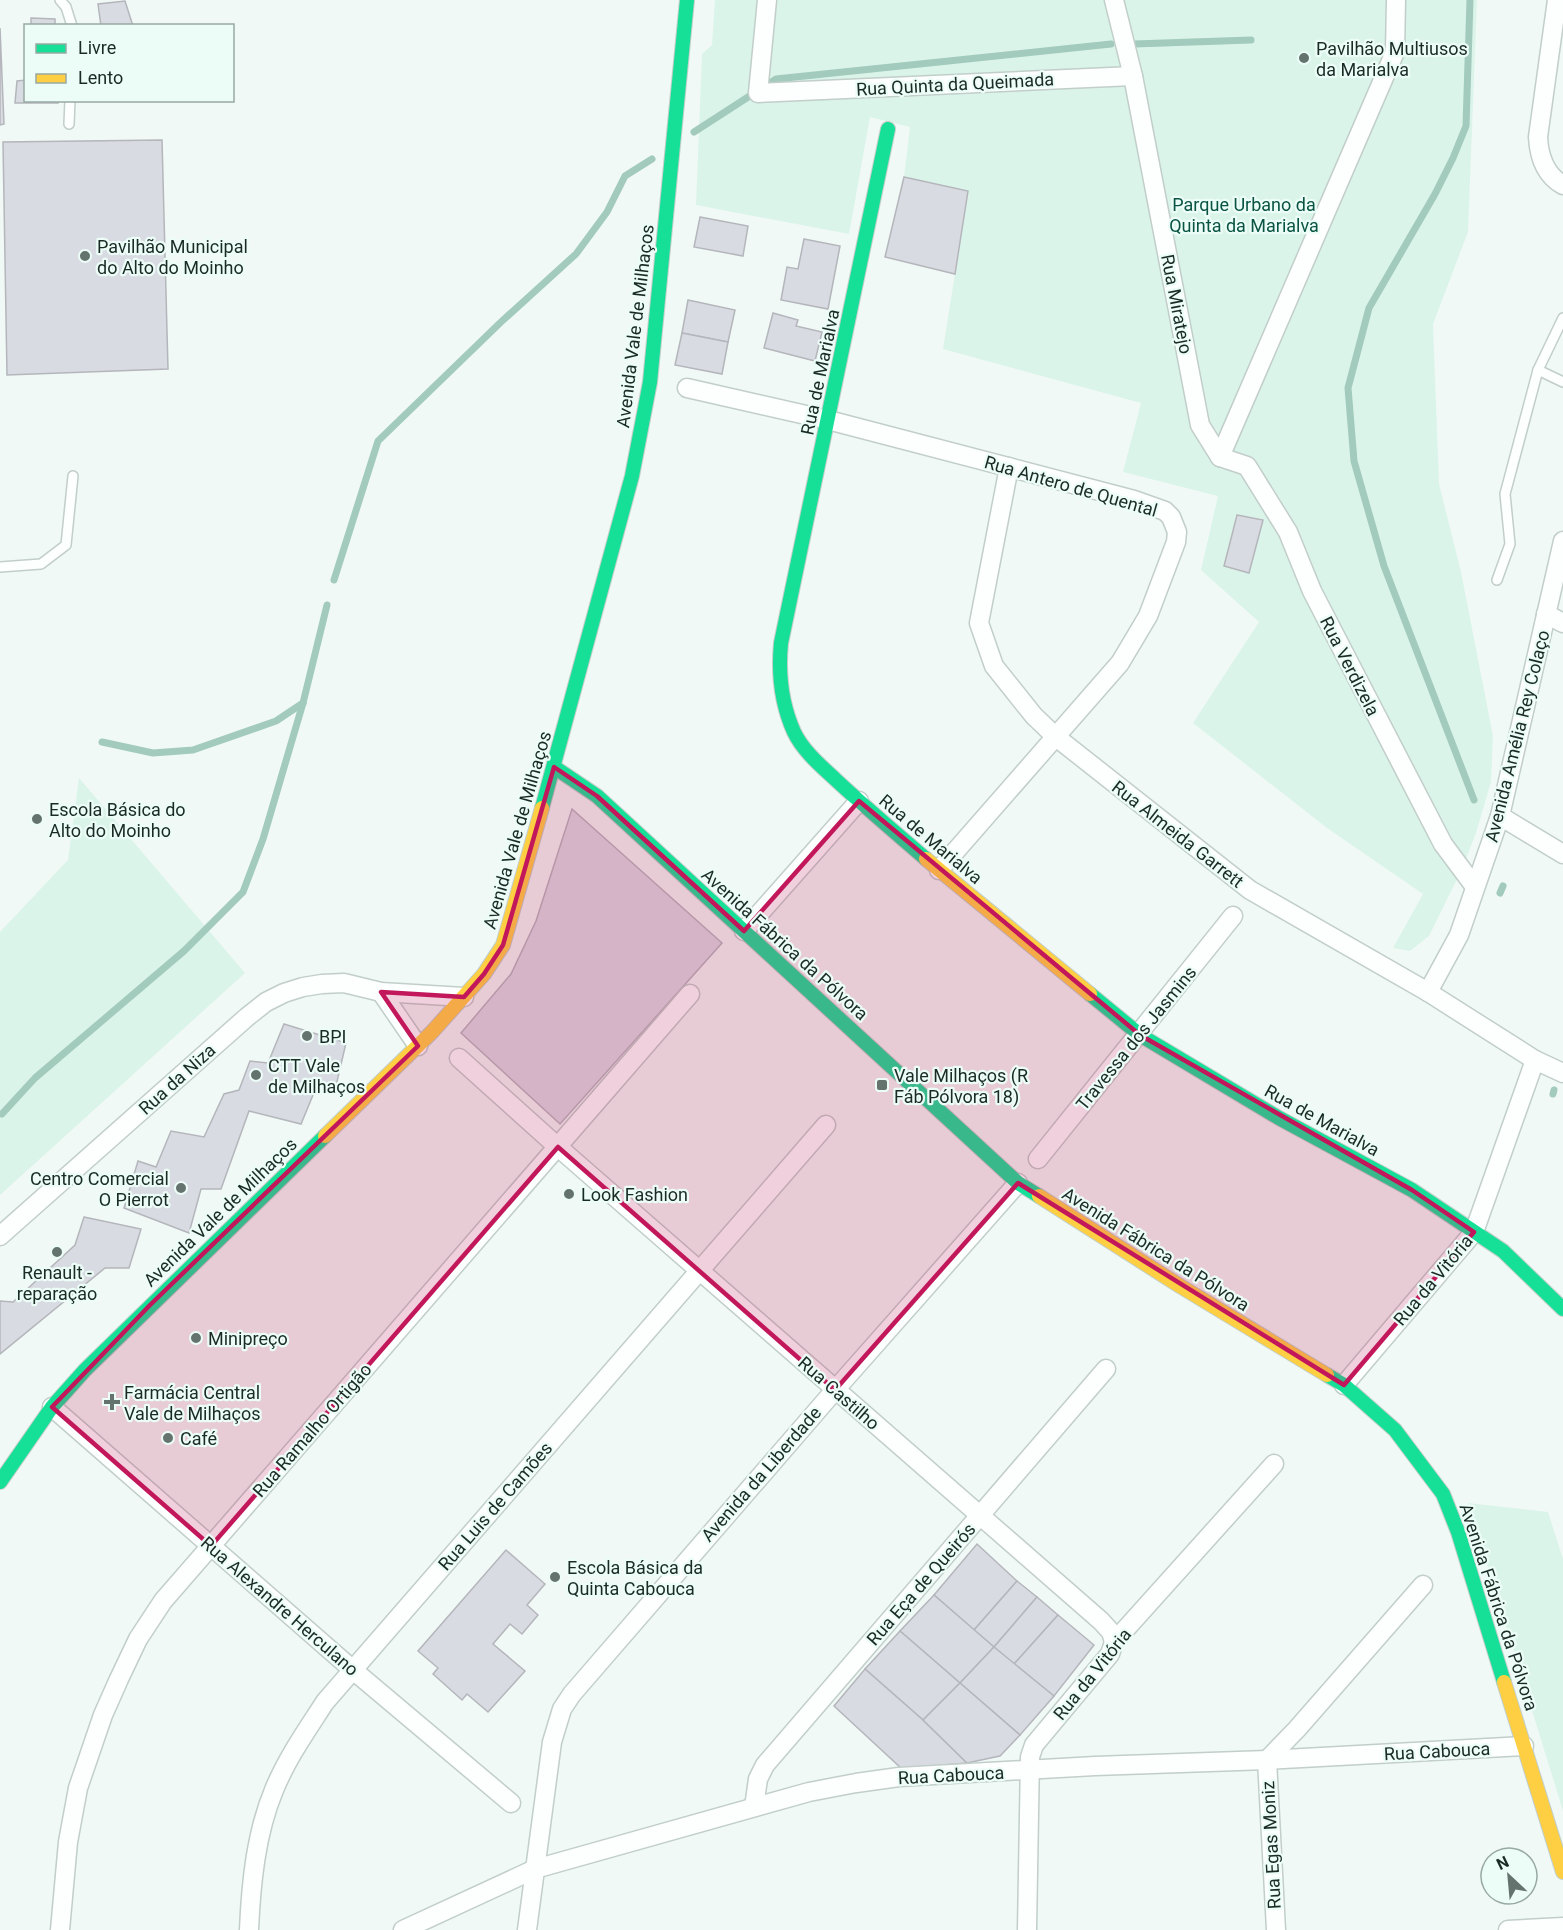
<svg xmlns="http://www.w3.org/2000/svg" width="1563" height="1930" font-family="Roboto,sans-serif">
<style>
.green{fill:#dbf4ea}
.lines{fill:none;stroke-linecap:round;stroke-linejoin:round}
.stream{stroke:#a2cabd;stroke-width:7}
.building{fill:#d9dbe2;stroke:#b4b6bb;stroke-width:1.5}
.lane-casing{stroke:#c1cec9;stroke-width:12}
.street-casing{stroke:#c1cec9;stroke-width:21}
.fast-casing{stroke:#c1cec9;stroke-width:16}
.slow-casing{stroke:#c1cec9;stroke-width:16}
.lane{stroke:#fdfefe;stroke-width:9}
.street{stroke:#fdfefe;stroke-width:18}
.fast{stroke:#16e098;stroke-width:14}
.slow{stroke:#ffcf43;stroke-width:14}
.marked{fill:#c2185b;fill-opacity:0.2;stroke:#c2185b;stroke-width:4.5;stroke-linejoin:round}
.poi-dot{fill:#65736f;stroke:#ecfdf7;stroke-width:2}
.labels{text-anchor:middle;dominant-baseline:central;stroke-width:4.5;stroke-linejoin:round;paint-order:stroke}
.poi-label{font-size:18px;fill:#1a2b26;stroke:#ecfdf7;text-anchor:start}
.street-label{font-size:18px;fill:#1a2b26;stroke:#ecfdf7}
.park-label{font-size:18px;fill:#0a5443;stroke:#ecfdf7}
</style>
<rect width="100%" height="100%" fill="#f0f9f6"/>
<g class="green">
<path d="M 715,0 L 1477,0 L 1468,232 L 1433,324 L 1439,484 L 1461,572 L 1493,736 L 1491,782 L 1476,833 L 1462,869 L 1429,936 L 1410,951 L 1393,948 L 1423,894 L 1327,828 L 1193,723 L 1259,622 L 1201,570 L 1218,496 L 1123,472 L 1141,403 L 943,349 L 968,192 L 904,177 L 910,127 L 870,117 L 849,234 L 696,205 L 702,54 L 712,45 Z"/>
<path d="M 79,778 L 245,973 L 0,1195 L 0,932 L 68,860 Z"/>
<path d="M 1468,1503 L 1548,1512 L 1563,1559 L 1563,1811 Z"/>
</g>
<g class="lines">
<g class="stream">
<path d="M 1470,0 L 1466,126 L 1453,158 L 1435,194 L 1369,308 L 1348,388 L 1354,461 L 1384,566 L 1474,800"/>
<path d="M 1134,44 L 1251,40"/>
<path d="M 694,132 L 776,79 L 1111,44"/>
<path d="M 334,580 L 378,441 L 501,322 L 576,254 L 607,212 L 625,176 L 652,159"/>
<path d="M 102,742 L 153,753 L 193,750 L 276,721 L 303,703"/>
<path d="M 1500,893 L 1503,886"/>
<path d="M 1553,1094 L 1554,1090"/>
<path d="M 2,1114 L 35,1078 L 184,951 L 243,892 L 263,839 L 303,703 L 327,605"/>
</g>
</g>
<g class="building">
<path d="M 125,1 L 133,26 L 101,26 L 98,4 Z"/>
<path d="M 31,18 L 55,19 L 55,26 L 31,26 Z"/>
<path d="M 0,28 L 4,124 L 0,125 Z"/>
<path d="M 26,80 L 26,100 L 58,100 L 58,103 L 15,103 L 17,81 Z"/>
<path d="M 162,140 L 168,369 L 7,375 L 3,142 Z"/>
<path d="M 904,177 L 968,191 L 955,274 L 885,257 Z"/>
<path d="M 700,217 L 748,226 L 743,256 L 694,247 Z"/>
<path d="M 804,239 L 840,246 L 828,309 L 781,300 L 787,267 L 798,269 Z"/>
<path d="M 688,300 L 735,310 L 728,342 L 682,333 Z"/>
<path d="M 773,313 L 798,320 L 796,326 L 822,332 L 815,361 L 764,348 Z"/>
<path d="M 682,333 L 728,342 L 722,374 L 675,365 Z"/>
<path d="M 1237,515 L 1263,520 L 1249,573 L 1224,566 Z"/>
<path d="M 572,809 L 722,943 L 560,1124 L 461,1033 L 511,974 L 536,921 Z"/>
<path d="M 284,1024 L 346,1043 L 336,1086 L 318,1083 L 301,1124 L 249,1111 L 221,1189 L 201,1189 L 189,1233 L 124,1208 L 138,1161 L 156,1167 L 171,1131 L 204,1137 L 224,1094 L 239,1090 L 250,1061 L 268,1063 Z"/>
<path d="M 84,1217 L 141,1229 L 129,1268 L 105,1268 L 0,1354 L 0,1301 L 13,1302 L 75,1245 Z"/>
<path d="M 977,1544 L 1017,1581 L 974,1630 L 934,1595 Z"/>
<path d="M 506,1550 L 545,1584 L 527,1605 L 538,1615 L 522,1634 L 510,1624 L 493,1644 L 525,1671 L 488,1712 L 467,1694 L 462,1700 L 433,1674 L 438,1668 L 418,1651 Z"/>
<path d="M 1017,1581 L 1037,1597 L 994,1647 L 974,1630 Z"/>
<path d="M 934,1595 L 994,1647 L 960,1683 L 900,1631 Z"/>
<path d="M 1037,1597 L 1058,1615 L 1014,1664 L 994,1647 Z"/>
<path d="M 1058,1615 L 1094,1645 L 1054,1696 L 1014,1664 Z"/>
<path d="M 900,1631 L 960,1683 L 923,1720 L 865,1669 Z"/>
<path d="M 994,1647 L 1054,1696 L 1020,1735 L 960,1683 Z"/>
<path d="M 865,1669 L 923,1720 L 967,1763 L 902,1769 L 834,1706 Z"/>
<path d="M 960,1683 L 1020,1735 L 1000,1756 L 967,1763 L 923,1720 Z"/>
</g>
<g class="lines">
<g class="lane-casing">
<g id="lane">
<path d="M 60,0 L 66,7 L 72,26"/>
<path d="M 69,124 L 70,100"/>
<path d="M 1538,370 L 1563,382"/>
<path d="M 0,567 L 41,564 L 66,545 L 73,476"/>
<path d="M 1497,580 L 1510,544 L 1505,494 L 1538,370 L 1563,318"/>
</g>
</g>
<g class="street-casing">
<g id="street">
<path d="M 767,0 L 758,93 L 1133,76 L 1114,0"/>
<path d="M 1557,0 L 1538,137 C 1539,156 1545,175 1563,185"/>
<path d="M 1133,76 L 1200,425 L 1220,457"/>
<path d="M 687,388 L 828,420 L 1134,500 L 1165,511 L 1171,517 L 1177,532 L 1176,542 L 1148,616 L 1120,663 L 939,870"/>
<path d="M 1220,457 L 1247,466 L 1288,532 L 1312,591 L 1443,844 L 1475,887"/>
<path d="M 1220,457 L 1395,52 L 1396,0"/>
<path d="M 1009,467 L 979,623 L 994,666 L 1034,716 L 1056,737 L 1250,890 L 1428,992 L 1535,1060 L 1563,1073"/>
<path d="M 1546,614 L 1563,623"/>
<path d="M 1500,816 L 1563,854"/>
<path d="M 744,931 L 859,801"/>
<path d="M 381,992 L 418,1046"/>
<path d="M 1428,992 L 1459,935 L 1500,816 L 1563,541"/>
<path d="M 459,1058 L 558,1147 L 1101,1621 L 1111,1632 L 1114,1642"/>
<path d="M 1038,1159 L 1233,916"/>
<path d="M 0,1236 L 247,1017 L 266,1002 L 284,993 L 303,987 L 322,984 L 344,983 L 381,992 L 464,997"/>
<path d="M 1344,1385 L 1474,1232 L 1535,1060"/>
<path d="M 52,1407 L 353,1670 L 511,1803"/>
<path d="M 754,1807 L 758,1779 L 765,1765 L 1106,1369"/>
<path d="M 60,1930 L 68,1842 L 78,1788 L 103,1715 L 119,1679 L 138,1639 L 163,1601 L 690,994"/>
<path d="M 249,1930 C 251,1883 256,1833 274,1790 C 287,1758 307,1730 325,1702 L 826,1125"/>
<path d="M 403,1930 L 535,1869 L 809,1792 L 856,1783 L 899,1777 L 1095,1766 L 1267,1760 L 1524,1746"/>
<path d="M 527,1930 L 552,1742 L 562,1709 L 572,1694 L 835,1390 L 1018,1183"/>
<path d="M 1027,1930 L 1030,1757 L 1034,1745 L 1110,1654 L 1114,1642 L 1274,1464"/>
<path d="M 1276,1930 L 1267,1760 L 1297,1729 L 1423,1585"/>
<path d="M 1508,1930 L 1563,1927"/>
</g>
</g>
<g class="fast-casing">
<g id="fast">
<path d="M 888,129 L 781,643 C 778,674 781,703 794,732 C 803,751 821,766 836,780 C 865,807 896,833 926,859"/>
<path d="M 554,767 L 597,796 L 1018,1183 L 1039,1196"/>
<path d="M 542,808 L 632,476 L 650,382 L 687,0"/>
<path d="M 1090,994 L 1140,1035 L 1279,1118 L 1412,1190 L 1503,1251 L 1563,1309"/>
<path d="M 1327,1375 L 1344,1385 L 1395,1430 L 1443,1494 L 1458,1532 L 1504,1682"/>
<path d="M 0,1482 L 52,1407 L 85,1370 L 325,1136"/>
</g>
</g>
<g class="slow-casing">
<g id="slow">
<path d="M 926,859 L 1090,994"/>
<path d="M 325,1136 L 432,1032 L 484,974 L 503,945 L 542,808"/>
<path d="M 1039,1196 L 1180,1286 L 1327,1375"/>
<path d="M 1504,1682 L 1563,1872"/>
</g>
</g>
<use href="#lane" class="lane"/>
<use href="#street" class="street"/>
<use href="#fast" class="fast"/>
<use href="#slow" class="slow"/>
</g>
<path class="marked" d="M 554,767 L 597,796 L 744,931 L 859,801 L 1140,1035 L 1412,1190 L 1474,1232 L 1344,1385 L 1018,1183 L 835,1390 L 558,1147 L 211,1546 L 52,1407 L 150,1305 L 418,1046 L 381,992 L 464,997 L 484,974 L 503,945 Z"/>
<g class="poi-dot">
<circle cx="1304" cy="58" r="6"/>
<circle cx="85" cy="256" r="6"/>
<circle cx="37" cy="819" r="6"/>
<circle cx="307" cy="1036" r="6"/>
<circle cx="256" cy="1075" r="6"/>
<rect x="876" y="1079" width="12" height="12" rx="3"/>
<circle cx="181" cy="1188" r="6"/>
<circle cx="569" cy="1194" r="6"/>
<circle cx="57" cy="1252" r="6"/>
<circle cx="196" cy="1338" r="6"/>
<path d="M109 1393h6v6h6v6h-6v6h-6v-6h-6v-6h6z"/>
<circle cx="168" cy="1438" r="6"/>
<circle cx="555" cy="1577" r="6"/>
</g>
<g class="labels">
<g class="poi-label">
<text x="1316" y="48">Pavilhão Multiusos<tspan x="1316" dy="21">da Marialva</tspan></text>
<text x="97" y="246">Pavilhão Municipal<tspan x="97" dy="21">do Alto do Moinho</tspan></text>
<text x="49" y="809">Escola Básica do<tspan x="49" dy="21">Alto do Moinho</tspan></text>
<text x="319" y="1036">BPI</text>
<text x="268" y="1065">CTT Vale<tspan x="268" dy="21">de Milhaços</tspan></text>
<text x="894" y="1075">Vale Milhaços (R<tspan x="894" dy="21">Fáb Pólvora 18)</tspan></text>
<text x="169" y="1178" text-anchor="end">Centro Comercial<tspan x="169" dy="21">O Pierrot</tspan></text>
<text x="581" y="1194">Look Fashion</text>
<text x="57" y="1272" text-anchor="middle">Renault -<tspan x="57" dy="21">reparação</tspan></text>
<text x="208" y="1338">Minipreço</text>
<text x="124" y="1392">Farmácia Central<tspan x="124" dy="21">Vale de Milhaços</tspan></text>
<text x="180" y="1438">Café</text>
<text x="567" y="1567">Escola Básica da<tspan x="567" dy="21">Quinta Cabouca</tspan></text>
</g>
<g class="street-label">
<text transform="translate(955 84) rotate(-3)">Rua Quinta da Queimada</text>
<text transform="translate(1177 304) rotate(79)">Rua Miratejo</text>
<text transform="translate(635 326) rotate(-83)">Avenida Vale de Milhaços</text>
<text transform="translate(820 372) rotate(-78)">Rua de Marialva</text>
<text transform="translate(1071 486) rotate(16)">Rua Antero de Quental</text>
<text transform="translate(1350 666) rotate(63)">Rua Verdizela</text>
<text transform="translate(1517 736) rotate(-76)">Avenida Amélia Rey Colaço</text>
<text transform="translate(517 830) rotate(-74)">Avenida Vale de Milhaços</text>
<text transform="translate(1178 834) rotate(38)">Rua Almeida Garrett</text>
<text transform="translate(931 839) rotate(40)">Rua de Marialva</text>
<text transform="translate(785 944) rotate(42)">Avenida Fábrica da Pólvora</text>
<text transform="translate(1136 1038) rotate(-51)">Travessa dos Jasmins</text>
<text transform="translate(177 1079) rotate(-42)">Rua da Niza</text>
<text transform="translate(1322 1120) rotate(29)">Rua de Marialva</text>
<text transform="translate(220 1212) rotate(-44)">Avenida Vale de Milhaços</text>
<text transform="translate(1156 1249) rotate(32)">Avenida Fábrica da Pólvora</text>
<text transform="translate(1433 1280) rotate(-50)">Rua da Vitória</text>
<text transform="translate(839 1393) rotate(41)">Rua Castilho</text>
<text transform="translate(312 1430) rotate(-49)">Rua Ramalho Ortigão</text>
<text transform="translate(761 1474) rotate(-49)">Avenida da Liberdade</text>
<text transform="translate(495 1506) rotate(-49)">Rua Luis de Camões</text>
<text transform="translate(921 1584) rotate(-49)">Rua Eça de Queirós</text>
<text transform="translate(280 1606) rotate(41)">Rua Alexandre Herculano</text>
<text transform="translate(1499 1607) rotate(72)">Avenida Fábrica da Pólvora</text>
<text transform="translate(1092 1674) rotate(-51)">Rua da Vitória</text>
<text transform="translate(1437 1751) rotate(-3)">Rua Cabouca</text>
<text transform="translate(951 1775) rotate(-3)">Rua Cabouca</text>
<text transform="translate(1271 1845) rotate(-93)">Rua Egas Moniz</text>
</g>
<g class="park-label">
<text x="1244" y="204">Parque Urbano da<tspan x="1244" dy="21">Quinta da Marialva</tspan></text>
</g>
</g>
<rect x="24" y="24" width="210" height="78" fill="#ecfdf7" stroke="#98a9a3" stroke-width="1.5"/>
<rect x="36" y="44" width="30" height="9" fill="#16e098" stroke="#98a9a3" stroke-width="1.5"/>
<text x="78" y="54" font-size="18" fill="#1a2b26">Livre</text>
<rect x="36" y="74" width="30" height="9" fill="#ffcf43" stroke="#98a9a3" stroke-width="1.5"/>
<text x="78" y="84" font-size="18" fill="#1a2b26">Lento</text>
<g transform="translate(1509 1876) rotate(334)"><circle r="28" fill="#ecfdf7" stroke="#98a9a3" stroke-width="1.5"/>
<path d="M0-4.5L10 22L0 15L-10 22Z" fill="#65736f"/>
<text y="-9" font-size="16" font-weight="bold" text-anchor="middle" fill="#1a2b26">N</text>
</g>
</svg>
